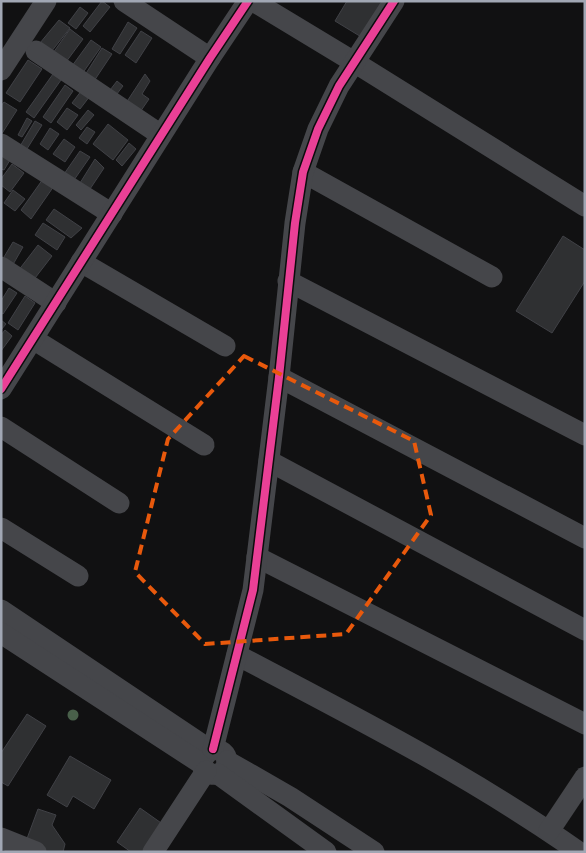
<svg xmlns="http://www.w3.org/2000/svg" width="586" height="853" font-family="Karla,sans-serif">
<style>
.building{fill:#2f3032;stroke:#404146}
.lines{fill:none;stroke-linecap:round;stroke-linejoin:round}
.minor{stroke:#45464a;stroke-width:21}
.cycleway-casing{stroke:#0c0c0d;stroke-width:11}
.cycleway{stroke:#ea4096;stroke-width:8}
.tree{fill:#49604a}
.marked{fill:none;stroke:#e8590c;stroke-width:4;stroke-dasharray:10 6;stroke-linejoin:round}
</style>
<rect width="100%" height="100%" fill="#111112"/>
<g class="building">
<path d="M 102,1 L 110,7 L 90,32 L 83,26 Z"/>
<path d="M 347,1 L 386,1 L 363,38 L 335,21 Z"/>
<path d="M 80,7 L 88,13 L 76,29 L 68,23 Z"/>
<path d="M 59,20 L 70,28 L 51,52 L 40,43 Z"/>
<path d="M 128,22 L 137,28 L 120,54 L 112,49 Z"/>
<path d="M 70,29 L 83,39 L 66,62 L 53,53 Z"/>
<path d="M 141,31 L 152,38 L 136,63 L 125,55 Z"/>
<path d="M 91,40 L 101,47 L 82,74 L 72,66 Z"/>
<path d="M 102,48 L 112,54 L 94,81 L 85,75 Z"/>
<path d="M 28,60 L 42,69 L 20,102 L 6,93 Z"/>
<path d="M 53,74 L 61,80 L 34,118 L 26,112 Z"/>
<path d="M 145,74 L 150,81 L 142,94 L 149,99 L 138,115 L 124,106 Z"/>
<path d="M 117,81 L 123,86 L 113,99 L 107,94 Z"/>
<path d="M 65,85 L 73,91 L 51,123 L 43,117 Z"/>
<path d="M 82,90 L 90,96 L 80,109 L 72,103 Z"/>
<path d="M 4,102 L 17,110 L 1,135 L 1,106 Z"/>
<path d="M 67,108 L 78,115 L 67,130 L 57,122 Z"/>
<path d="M 88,110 L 94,115 L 81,130 L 76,125 Z"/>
<path d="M 27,118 L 32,121 L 22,137 L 18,135 Z"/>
<path d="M 35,121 L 42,125 L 25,152 L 19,148 Z"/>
<path d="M 108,124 L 128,140 L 113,160 L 93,144 Z"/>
<path d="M 87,127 L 95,132 L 87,144 L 79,138 Z"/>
<path d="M 50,128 L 59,134 L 48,150 L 40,144 Z"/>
<path d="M 64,139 L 75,147 L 65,162 L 53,154 Z"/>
<path d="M 129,143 L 136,149 L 122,166 L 116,160 Z"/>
<path d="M 80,151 L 90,157 L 74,180 L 64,174 Z"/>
<path d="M 1,154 L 10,160 L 4,170 L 1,169 Z"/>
<path d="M 95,159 L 104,168 L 90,189 L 80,183 Z"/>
<path d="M 12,164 L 24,173 L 10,192 L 1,185 L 1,179 Z"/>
<path d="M 43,179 L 54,186 L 31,219 L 21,210 Z"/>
<path d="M 13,190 L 25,199 L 15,211 L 4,203 Z"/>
<path d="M 54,209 L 82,228 L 71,238 L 46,220 Z"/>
<path d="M 43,223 L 65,237 L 57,250 L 35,235 Z"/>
<path d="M 563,236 L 585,250 L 585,281 L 552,333 L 516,311 Z"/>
<path d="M 13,242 L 23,247 L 11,268 L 1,262 Z"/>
<path d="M 38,245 L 52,256 L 32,282 L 18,271 Z"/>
<path d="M 9,288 L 17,293 L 3,314 L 1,313 L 1,301 Z"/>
<path d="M 25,296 L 35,303 L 18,330 L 8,323 Z"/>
<path d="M 1,320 L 6,324 L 1,330 Z"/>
<path d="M 5,330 L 12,336 L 1,351 L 1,335 Z"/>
<path d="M 27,714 L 46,726 L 8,786 L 1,782 L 1,753 Z"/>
<path d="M 70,756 L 111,780 L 94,809 L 73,796 L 67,807 L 47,795 Z"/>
<path d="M 140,808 L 164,825 L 145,852 L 131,852 L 117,842 Z"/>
<path d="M 38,809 L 56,815 L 52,825 L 65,844 L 63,852 L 44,852 L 25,844 Z"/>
</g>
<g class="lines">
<g class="minor">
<path d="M 124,1 L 210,58"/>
<path d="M 253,1 L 354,62 L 585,206"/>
<path d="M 36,51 L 161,135"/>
<path d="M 1,70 L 46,1"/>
<path d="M 1,144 L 112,214"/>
<path d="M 303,172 L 492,277"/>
<path d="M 81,262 L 225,346"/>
<path d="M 1,267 L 56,303"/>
<path d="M 288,281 L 585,435"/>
<path d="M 33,339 L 204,445"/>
<path d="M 279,377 L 585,538"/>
<path d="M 1,389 L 210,58 L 248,1"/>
<path d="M 1,427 L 119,503"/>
<path d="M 269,461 L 585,630"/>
<path d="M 1,528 L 78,576"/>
<path d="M 257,557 L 585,724"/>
<path d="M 1,610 L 210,750 C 232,745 233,778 210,774 L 203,768 L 202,759 L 210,750"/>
<path d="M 1,633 L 202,764"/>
<path d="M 237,655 C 353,716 471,776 579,852"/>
<path d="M 213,749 L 253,590 L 279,377 L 295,223 L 303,172 L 318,129 L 339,86 L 394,1"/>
<path d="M 227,761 L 290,797 L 374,852"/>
<path d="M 218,774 L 326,852"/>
<path d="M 549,831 L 585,777"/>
<path d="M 1,838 L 36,852"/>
<path d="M 153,852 L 206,771"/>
</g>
<g class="cycleway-casing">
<g id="cycleway">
<path d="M 1,389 L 210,58 L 248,1"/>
<path d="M 213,749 L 253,590 L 279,377 L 295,223 L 303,172 L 318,129 L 339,86 L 394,1"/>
</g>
</g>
<use href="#cycleway" class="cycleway"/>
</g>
<circle class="tree" cx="73" cy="715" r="5.5"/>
<path class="marked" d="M 244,356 L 414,441 L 431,515 L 346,634 L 205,644 L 135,572 L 168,439 Z"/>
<rect width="586" height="853" fill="none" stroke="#a1a7b4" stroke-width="5"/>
</svg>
